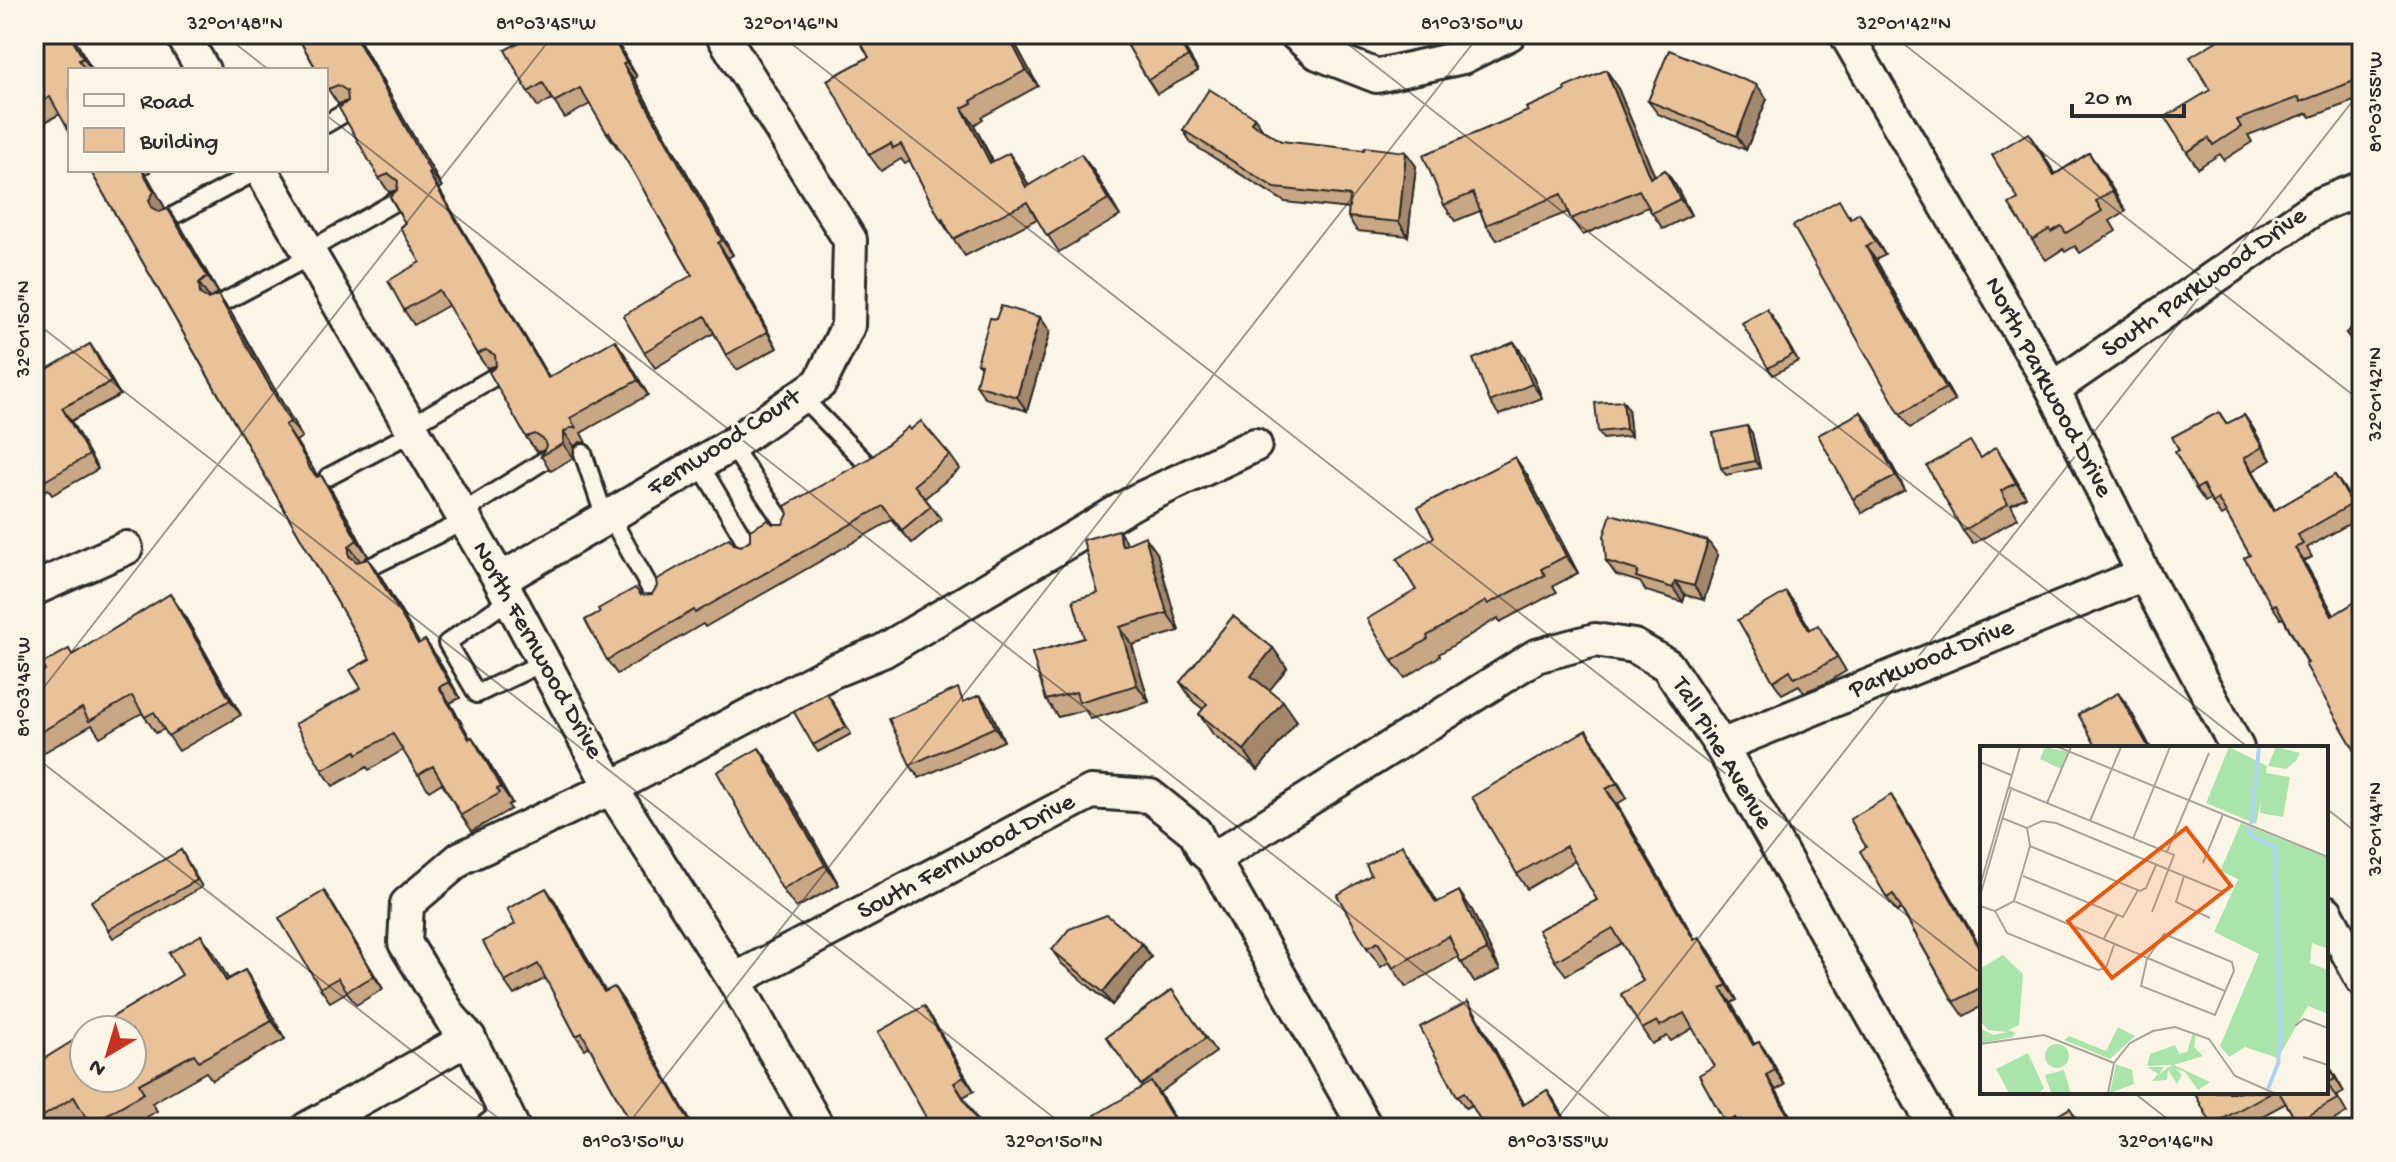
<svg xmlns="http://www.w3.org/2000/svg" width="2396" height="1162" font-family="'Gochi Hand',sans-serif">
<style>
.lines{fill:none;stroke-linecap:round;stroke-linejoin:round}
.service-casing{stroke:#2b2b2b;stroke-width:22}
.minor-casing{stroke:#2b2b2b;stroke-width:38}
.service{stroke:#fcf5e5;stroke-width:16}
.minor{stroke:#fcf5e5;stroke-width:32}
.wall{fill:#c9a784;stroke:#2b2b2b;stroke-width:2}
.shaded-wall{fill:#a4886c;stroke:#2b2b2b;stroke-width:2}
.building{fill:#eac29a;stroke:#2b2b2b;stroke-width:2}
.ticks{fill:none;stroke:#2b2b2b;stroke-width:2;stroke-opacity:0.45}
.labels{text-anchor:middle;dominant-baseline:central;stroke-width:6;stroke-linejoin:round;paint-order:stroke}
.street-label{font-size:26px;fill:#2b2b2b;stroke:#fcf5e5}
.inset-river{fill:none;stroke:#afd2f7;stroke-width:4}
.inset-road{fill:none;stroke:#a8a49b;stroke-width:2}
.view{fill:#e8590c;fill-opacity:0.15;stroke:#e8590c;stroke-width:4}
.inset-edge{fill:none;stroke:#2b2b2b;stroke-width:4}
.neatline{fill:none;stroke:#2b2b2b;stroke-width:3}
.ticks-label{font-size:20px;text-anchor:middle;fill:#2b2b2b}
</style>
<rect width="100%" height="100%" fill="#fcf5e5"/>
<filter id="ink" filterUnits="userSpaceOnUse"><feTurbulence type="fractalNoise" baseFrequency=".0125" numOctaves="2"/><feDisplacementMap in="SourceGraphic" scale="16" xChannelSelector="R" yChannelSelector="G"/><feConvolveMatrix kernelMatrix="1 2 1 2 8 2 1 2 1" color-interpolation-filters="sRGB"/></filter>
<g filter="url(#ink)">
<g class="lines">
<g class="service-casing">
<g id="service">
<path d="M 326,124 L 348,111"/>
<path d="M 171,217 L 259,170"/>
<path d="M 308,251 L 398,200"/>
<path d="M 220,304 L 311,256"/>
<path d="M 801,396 L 868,465"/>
<path d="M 410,426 L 496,376"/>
<path d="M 731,445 L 787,528"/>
<path d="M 583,453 L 605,518"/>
<path d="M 699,463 L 750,549"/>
<path d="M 328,477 L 413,432"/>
<path d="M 461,513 L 545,460"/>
<path d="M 610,516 L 656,599"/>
<path d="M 370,567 L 465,521"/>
<path d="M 510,599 L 447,643 L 477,694 L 544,662"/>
<path d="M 480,1128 L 503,1110"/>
</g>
</g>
<g class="minor-casing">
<g id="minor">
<path d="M 182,34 L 203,70"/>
<path d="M 1296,34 L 1318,53 L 1377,76 L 1463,57 L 1509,34"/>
<path d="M 1846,34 L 2053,389 L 2144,574 L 2237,748"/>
<path d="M 261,170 L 500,580 L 611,788 L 736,983 L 818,1128"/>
<path d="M 2053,389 L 2319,205 L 2362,188"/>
<path d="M 500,580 L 731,445 L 820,383 L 848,326 L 850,240 L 722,34"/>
<path d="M 34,589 L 126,548"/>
<path d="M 1721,746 L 2144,574"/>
<path d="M 1213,859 L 1536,656 L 1595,640 L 1634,646 L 1667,665 L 1721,746 L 1936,1128"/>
<path d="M 2326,912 L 2362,979"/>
<path d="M 736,983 L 748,973 L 1091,792 L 1150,796 L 1195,832 L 1204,851 L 1213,859 L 1366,1128"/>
<path d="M 308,1128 L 469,1038"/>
<path d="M 513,1128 L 469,1038 L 451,1018 L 405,943 L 407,904 L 461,858 L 611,788 L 831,672 L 883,651 L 1136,501 L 1255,445"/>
</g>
</g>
<use href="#service" class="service"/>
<use href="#minor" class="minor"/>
</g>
<g class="wall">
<path d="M 34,34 L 72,34 L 92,70 L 70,70 L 60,114 L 34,128 Z"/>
<path d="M 296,34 L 356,34 L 442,187 L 439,189 L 549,378 L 615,340 L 625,355 L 648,395 L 581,433 L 586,443 L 580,442 L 574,446 L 573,458 L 551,471 L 541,456 L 544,450 L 537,452 L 526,437 L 495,366 L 487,368 L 477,354 L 449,305 L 414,325 L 404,310 L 420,262 L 405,223 L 397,190 L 389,192 L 379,178 L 348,101 L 338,104 L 326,86 Z"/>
<path d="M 518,34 L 618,34 L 614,37 L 637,77 L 634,79 L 733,255 L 728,258 L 777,348 L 737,370 L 726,355 L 714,333 L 655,368 L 644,352 L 692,275 L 634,173 L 619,148 L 618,149 L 607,133 L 590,104 L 565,118 L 552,99 L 538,107 L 528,92 L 522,41 Z"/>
<path d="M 856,34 L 1010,34 L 1038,86 L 982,117 L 983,119 L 974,125 L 993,161 L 1020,169 L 1029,186 L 1093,170 L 1120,216 L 1059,252 L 1037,219 L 965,256 L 940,219 L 910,161 L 905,164 L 901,159 L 881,171 L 869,155 L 869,57 Z"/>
<path d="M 1121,34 L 1187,34 L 1179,38 L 1198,71 L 1157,94 L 1148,80 Z"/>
<path d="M 2362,34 L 2362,98 L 2311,117 L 2308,113 L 2248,135 L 2252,142 L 2224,160 L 2220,154 L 2198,168 L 2187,152 Z"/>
<path d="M 1606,70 L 1617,86 L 1654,176 L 1665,170 L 1676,186 L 1691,215 L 1663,229 L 1648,207 L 1583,235 L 1571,219 L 1568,212 L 1497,240 L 1486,225 L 1480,211 L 1455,221 L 1444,205 L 1528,111 Z"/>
<path d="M 1767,99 L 1746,150 L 1658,114 L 1648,101 Z"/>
<path d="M 1254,117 L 1263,130 L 1281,141 L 1416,166 L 1408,236 L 1357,231 L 1348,217 L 1349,209 L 1285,202 L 1192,144 L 1183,130 Z"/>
<path d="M 2042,153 L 2055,174 L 2089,153 L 2126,211 L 2110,221 L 2116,231 L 2080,253 L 2075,246 L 2065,252 L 2063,249 L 2046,260 L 2032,240 L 2018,199 Z"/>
<path d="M 90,170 L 148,170 L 150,172 L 146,174 L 165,208 L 164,210 L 168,209 L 180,225 L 218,292 L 212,297 L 230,311 L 302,437 L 296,441 L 318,477 L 332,491 L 354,529 L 368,556 L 362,561 L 380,575 L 419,644 L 425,640 L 436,656 L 460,698 L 450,703 L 470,738 L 472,737 L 483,753 L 512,803 L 508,805 L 511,809 L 472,831 L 461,815 L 442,783 L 429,791 L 403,750 L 369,770 L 367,767 L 333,786 L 322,770 L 361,688 L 370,659 Z"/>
<path d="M 1849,214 L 1851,218 L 1869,227 L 1885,255 L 1876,260 L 1955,401 L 1910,428 L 1900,414 Z"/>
<path d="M 1772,316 L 1798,361 L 1773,375 L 1768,368 Z"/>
<path d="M 2362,317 L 2362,355 L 2346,333 Z"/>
<path d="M 1050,331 L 1027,411 L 985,398 L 976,385 L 981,367 L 977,363 Z"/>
<path d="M 1514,342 L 1524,356 L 1542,398 L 1499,415 L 1490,402 Z"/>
<path d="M 90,344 L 99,358 L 120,395 L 71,421 L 98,469 L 52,495 L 48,489 L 34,496 L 34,377 Z"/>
<path d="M 1628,408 L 1631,436 L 1603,439 L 1598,432 Z"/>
<path d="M 1861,412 L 1871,425 L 1905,490 L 1862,513 L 1853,499 Z"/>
<path d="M 2219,412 L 2227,424 L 2244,415 L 2253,428 L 2271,460 L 2253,471 L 2275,510 L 2335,475 L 2361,517 L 2307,548 L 2312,557 L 2304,561 L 2334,615 L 2362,598 L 2362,763 L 2283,618 L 2281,619 L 2272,606 L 2250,555 L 2226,513 L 2221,516 L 2210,499 L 2205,502 L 2196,489 L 2179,450 Z"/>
<path d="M 1747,426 L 1752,433 L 1760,468 L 1726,475 L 1721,468 Z"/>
<path d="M 910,430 L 950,455 L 960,469 L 925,498 L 941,519 L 912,543 L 892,520 L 705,627 L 703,624 L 617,674 L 607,660 L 641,595 L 652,594 L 734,544 L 741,546 L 773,524 L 783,524 L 873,456 Z"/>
<path d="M 1982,458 L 2005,461 L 2026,497 L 2011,505 L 2018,518 L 1973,544 L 1963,531 Z"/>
<path d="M 1527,475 L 1578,573 L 1553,586 L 1557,592 L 1500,622 L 1498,618 L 1439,654 L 1440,656 L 1405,678 L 1392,661 L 1434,537 Z"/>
<path d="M 1127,544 L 1157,553 L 1179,631 L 1132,645 L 1149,702 L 1091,719 L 1085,710 L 1058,717 L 1046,700 L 1084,638 L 1098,593 Z"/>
<path d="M 1718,555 L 1704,600 L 1685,595 L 1683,602 L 1646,591 L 1640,582 L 1616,575 L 1606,561 Z"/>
<path d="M 1796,605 L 1810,629 L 1827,639 L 1846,671 L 1827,683 L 1804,692 L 1799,685 L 1782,694 L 1773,681 Z"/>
<path d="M 181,610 L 241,715 L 179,751 L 164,729 L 156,733 L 142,713 L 100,737 L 92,725 L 34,758 L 34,677 L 73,654 Z"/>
<path d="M 1273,648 L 1287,668 L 1269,690 L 1297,721 L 1258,770 L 1213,734 L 1199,714 L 1203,709 L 1194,702 L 1180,682 Z"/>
<path d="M 980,695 L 990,709 L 1004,741 L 919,778 L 910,765 L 967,701 Z"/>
<path d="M 832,700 L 851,734 L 818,752 L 813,745 Z"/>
<path d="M 1596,745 L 1627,798 L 1617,804 L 1695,940 L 1699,937 L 1710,952 L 1737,1000 L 1731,1003 L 1754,1044 L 1759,1042 L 1769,1056 L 1785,1085 L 1776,1090 L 1797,1128 L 1729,1128 L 1726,1124 L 1714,1066 L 1693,1028 L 1671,1041 L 1667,1036 L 1652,1044 L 1642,1029 L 1643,981 L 1622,943 L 1566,975 L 1555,961 L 1597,900 L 1575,861 L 1527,889 L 1517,874 Z"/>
<path d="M 759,748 L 773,768 L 839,885 L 796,908 L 782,889 Z"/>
<path d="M 34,770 L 43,786 L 34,791 Z"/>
<path d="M 1900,809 L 1982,950 L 1982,1006 L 1964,1016 L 1954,1002 L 1901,909 L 1897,912 L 1887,898 L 1866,847 Z"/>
<path d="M 181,850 L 202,887 L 113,938 L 108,930 Z"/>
<path d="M 1415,864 L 1437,902 L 1472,910 L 1500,970 L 1474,982 L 1458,957 L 1406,987 L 1389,962 L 1381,967 L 1367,948 Z"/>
<path d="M 324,891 L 333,905 L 383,989 L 356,1005 L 347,992 L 330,1002 L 320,988 Z"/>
<path d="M 555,901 L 605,991 L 623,1000 L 694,1128 L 631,1128 L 629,1119 L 589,1046 L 585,1049 L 576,1036 L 546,978 L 514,995 L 505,982 Z"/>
<path d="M 201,935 L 214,953 L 228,979 L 245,970 L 257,989 L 285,1039 L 212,1080 L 206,1072 L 152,1103 L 157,1111 L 128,1128 L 93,1128 L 86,1116 L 67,1128 L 34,1128 L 34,1065 L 182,975 Z"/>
<path d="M 1142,944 L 1151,957 L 1112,1005 L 1062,964 L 1052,950 Z"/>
<path d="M 1172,990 L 1216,1052 L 1159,1093 L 1180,1128 L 1102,1128 L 1142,1087 L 1106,1037 Z"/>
<path d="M 1468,1002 L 1476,1014 L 1524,1104 L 1556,1103 L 1570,1128 L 1485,1128 L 1472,1105 L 1466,1108 L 1457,1096 Z"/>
<path d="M 933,1020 L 974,1091 L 963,1097 L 982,1128 L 932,1128 Z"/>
<path d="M 2326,1060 L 2344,1092 L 2337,1096 L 2347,1113 L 2320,1128 L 2301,1128 L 2286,1103 L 2240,1128 L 2214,1128 L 2194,1092 L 2326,1092 Z"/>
</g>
<g class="shaded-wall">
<path d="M 69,34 L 72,34 L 92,70 L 83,58 Z"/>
<path d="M 354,34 L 356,34 L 442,187 L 431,173 Z"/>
<path d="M 611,34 L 612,34 L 614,37 L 637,77 L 626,62 Z"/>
<path d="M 1007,34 L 1010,34 L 1038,86 L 1026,70 Z"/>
<path d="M 1175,34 L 1179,38 L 1198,71 L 1188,57 Z"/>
<path d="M 623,64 L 634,79 L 733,255 L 722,240 Z"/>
<path d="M 1606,70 L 1617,86 L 1662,193 L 1650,178 Z"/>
<path d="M 1757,85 L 1767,99 L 1746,150 L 1737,136 Z"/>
<path d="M 962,108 L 974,125 L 1001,179 L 990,163 Z"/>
<path d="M 1254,117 L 1264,131 L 1251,123 Z"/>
<path d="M 2028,133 L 2042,153 L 2068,195 L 2054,175 Z"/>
<path d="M 1406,152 L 1416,166 L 1408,236 L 1399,222 Z"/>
<path d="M 1009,153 L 1020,169 L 1038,203 L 1026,187 Z"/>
<path d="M 2089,153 L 2103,173 L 2126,211 L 2112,191 Z"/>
<path d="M 1081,154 L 1093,170 L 1120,216 L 1108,199 Z"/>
<path d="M 142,170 L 143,170 L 146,174 L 165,208 L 160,216 L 151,207 Z"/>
<path d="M 1665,170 L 1676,186 L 1691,215 L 1680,199 Z"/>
<path d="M 429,174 L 439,189 L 558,393 L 548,378 Z"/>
<path d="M 168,209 L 180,225 L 218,292 L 207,276 Z"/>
<path d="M 1859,213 L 1869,227 L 1885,255 L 1875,241 Z"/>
<path d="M 718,243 L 728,258 L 777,348 L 767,332 Z"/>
<path d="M 1866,247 L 1876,260 L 1955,401 L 1946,388 Z"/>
<path d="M 199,283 L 210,299 L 211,310 L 200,294 Z"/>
<path d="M 218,295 L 230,311 L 302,437 L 290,422 Z"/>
<path d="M 1040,317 L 1050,331 L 1027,411 L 1017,397 Z"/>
<path d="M 615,340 L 625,355 L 648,395 L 638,380 Z"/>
<path d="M 1514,342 L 1524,356 L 1542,398 L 1532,384 Z"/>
<path d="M 90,344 L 99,358 L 120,395 L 111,382 Z"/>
<path d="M 1623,401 L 1628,408 L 1631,436 L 1626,429 Z"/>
<path d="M 62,408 L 71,421 L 98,469 L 89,455 Z"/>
<path d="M 1861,412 L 1871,425 L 1905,490 L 1896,476 Z"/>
<path d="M 2244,415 L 2253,428 L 2271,460 L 2262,447 Z"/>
<path d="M 285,425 L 317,475 L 319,483 L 308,467 Z"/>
<path d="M 1747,426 L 1752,433 L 1760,468 L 1755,461 Z"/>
<path d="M 564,432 L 574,446 L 573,458 L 563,444 Z"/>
<path d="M 1996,447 L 2005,461 L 2026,497 L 2016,483 Z"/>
<path d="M 1515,457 L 1527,475 L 1578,573 L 1566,556 Z"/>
<path d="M 2244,458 L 2253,471 L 2282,524 L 2273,511 Z"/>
<path d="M 321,475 L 332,491 L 368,556 L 357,540 Z"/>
<path d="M 2335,475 L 2344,488 L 2361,517 L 2352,504 Z"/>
<path d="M 1118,530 L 1130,547 L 1122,546 Z"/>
<path d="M 1145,536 L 1157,553 L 1179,631 L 1167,613 Z"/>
<path d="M 1708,541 L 1718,555 L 1704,600 L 1694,586 Z"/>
<path d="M 349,546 L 361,562 L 361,572 L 349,556 Z"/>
<path d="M 2295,548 L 2304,561 L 2341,628 L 2332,616 Z"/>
<path d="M 368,559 L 380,575 L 429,660 L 418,644 Z"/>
<path d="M 1675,581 L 1685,595 L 1683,602 L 1673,588 Z"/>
<path d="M 1786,592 L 1796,605 L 1819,644 L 1809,630 Z"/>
<path d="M 170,594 L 181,610 L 241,715 L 230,700 Z"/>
<path d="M 1120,627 L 1132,645 L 1149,702 L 1137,685 Z"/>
<path d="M 425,640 L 436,656 L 460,698 L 449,682 Z"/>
<path d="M 1273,648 L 1287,668 L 1265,696 L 1251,676 Z"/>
<path d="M 439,687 L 450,703 L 480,755 L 469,739 Z"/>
<path d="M 2118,693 L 2128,706 L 2151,748 L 2149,748 Z"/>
<path d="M 980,695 L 990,709 L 1004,741 L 995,727 Z"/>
<path d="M 1283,701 L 1297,721 L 1258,770 L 1244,750 Z"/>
<path d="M 1586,730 L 1596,745 L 1627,798 L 1617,783 Z"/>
<path d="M 472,737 L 483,753 L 512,803 L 501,787 Z"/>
<path d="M 759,748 L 773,768 L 839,885 L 825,865 Z"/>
<path d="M 1606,789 L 1617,804 L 1704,955 L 1694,940 Z"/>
<path d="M 1891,795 L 1900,809 L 1982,950 L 1982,953 Z"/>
<path d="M 1402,845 L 1415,864 L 1449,922 L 1436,903 Z"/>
<path d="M 546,888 L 555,901 L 613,1005 L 604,992 Z"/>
<path d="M 324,891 L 333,905 L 383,989 L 374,976 Z"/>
<path d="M 1459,891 L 1472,910 L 1500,970 L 1487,950 Z"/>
<path d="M 201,935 L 214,953 L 239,999 L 226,981 Z"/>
<path d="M 1699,937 L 1710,952 L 1737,1000 L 1727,985 Z"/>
<path d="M 1142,944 L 1151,957 L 1112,1005 L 1103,992 Z"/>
<path d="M 245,970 L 257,989 L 285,1039 L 272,1021 Z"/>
<path d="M 614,987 L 623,1000 L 694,1128 L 693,1128 Z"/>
<path d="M 1721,988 L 1731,1003 L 1763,1060 L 1753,1045 Z"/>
<path d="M 1468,1002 L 1476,1014 L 1531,1117 L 1523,1105 Z"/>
<path d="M 924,1006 L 933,1020 L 974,1091 L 964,1077 Z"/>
<path d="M 1759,1042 L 1769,1056 L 1785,1085 L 1775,1070 Z"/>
<path d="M 2326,1060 L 2344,1092 L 2326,1063 Z"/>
<path d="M 1766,1075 L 1776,1090 L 1797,1128 L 1795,1128 Z"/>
<path d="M 1151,1082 L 1161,1095 L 1180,1128 L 1179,1128 Z"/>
<path d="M 954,1083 L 963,1097 L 982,1128 L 981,1128 Z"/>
<path d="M 1547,1090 L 1556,1103 L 1570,1128 L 1568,1128 Z"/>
</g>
<g class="building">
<path d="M 34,34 L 69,34 L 83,58 L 79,60 L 85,70 L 70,70 L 70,133 L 50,97 L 34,106 Z"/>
<path d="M 296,34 L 354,34 L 431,173 L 429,174 L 548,378 L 615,340 L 638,380 L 570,418 L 576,428 L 570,428 L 564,432 L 563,444 L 541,456 L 546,446 L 544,440 L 535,434 L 526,437 L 489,372 L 496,366 L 495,355 L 486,350 L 477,354 L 439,290 L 404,310 L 388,281 L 420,262 L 400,227 L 405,223 L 390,197 L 397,190 L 398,181 L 389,174 L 379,178 L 339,108 L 348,101 L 347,91 L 338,85 L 328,89 L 326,86 L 326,70 L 317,70 Z"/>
<path d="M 518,34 L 611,34 L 626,62 L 623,64 L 722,240 L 718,243 L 767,332 L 726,355 L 705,316 L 644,352 L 623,316 L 692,275 L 634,173 L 609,132 L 607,133 L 580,88 L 554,102 L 543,83 L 528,92 L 505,50 L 522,41 Z"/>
<path d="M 856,34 L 1007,34 L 1026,70 L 971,101 L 972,103 L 962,108 L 990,163 L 1009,153 L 1026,187 L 1081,154 L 1108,199 L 1047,236 L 1027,202 L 953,239 L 942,218 L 940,219 L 901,144 L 893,148 L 891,143 L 869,155 L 827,80 L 869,57 Z"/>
<path d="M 1121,34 L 1175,34 L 1188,57 L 1148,80 Z"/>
<path d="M 2228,34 L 2362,34 L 2362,78 L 2300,102 L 2299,97 L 2237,120 L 2241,127 L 2213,145 L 2209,138 L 2187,152 L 2165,117 L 2210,90 L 2190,57 Z"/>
<path d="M 1669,50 L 1757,85 L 1737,136 L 1648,101 Z"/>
<path d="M 1606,70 L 1650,178 L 1665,170 L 1680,199 L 1652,213 L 1639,190 L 1571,219 L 1561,194 L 1486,225 L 1473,193 L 1444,205 L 1423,155 L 1528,111 L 1526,108 L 1565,91 L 1564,88 Z"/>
<path d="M 1209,89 L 1254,117 L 1251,123 L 1281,141 L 1364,150 L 1365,147 L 1406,152 L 1399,222 L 1348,217 L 1350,196 L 1275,188 L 1183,130 Z"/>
<path d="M 2028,133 L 2054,175 L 2089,153 L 2112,191 L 2096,201 L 2102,211 L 2066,233 L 2061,226 L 2051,232 L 2050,229 L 2032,240 L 2009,204 L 2018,199 L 1992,155 Z"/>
<path d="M 90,170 L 142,170 L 154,192 L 149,200 L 151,207 L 159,212 L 168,209 L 207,276 L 199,283 L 200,294 L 208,299 L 218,295 L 290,422 L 285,425 L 306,460 L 308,467 L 317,477 L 321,475 L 357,540 L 349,546 L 349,556 L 357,562 L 368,559 L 418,644 L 425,640 L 449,682 L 439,687 L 469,739 L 472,737 L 501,787 L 497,789 L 500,793 L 461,815 L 433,766 L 418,775 L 393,734 L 357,754 L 356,751 L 322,770 L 295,724 L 361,688 L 350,670 L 370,659 Z"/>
<path d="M 1839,200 L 1850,219 L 1859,213 L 1875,241 L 1866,247 L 1946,388 L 1900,414 L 1793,226 Z"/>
<path d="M 1001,306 L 1040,317 L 1017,397 L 976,385 L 981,364 L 977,363 L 990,318 L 996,319 Z"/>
<path d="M 1767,309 L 1793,354 L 1768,368 L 1742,323 Z"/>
<path d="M 2362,317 L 2362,350 L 2346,333 Z"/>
<path d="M 1514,342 L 1532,384 L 1490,402 L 1473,359 Z"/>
<path d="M 90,344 L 111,382 L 62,408 L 89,455 L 43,482 L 39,475 L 34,478 L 34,377 Z"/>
<path d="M 1623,401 L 1626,429 L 1598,432 L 1595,403 Z"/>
<path d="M 1861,412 L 1896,476 L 1853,499 L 1818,435 Z"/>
<path d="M 2219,412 L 2226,424 L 2244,415 L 2262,447 L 2244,458 L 2273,511 L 2335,475 L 2352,504 L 2298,535 L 2303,544 L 2295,548 L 2332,616 L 2362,598 L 2362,644 L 2361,645 L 2362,647 L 2362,664 L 2358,666 L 2362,673 L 2362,763 L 2305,664 L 2308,663 L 2276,604 L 2272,606 L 2244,558 L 2250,555 L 2218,499 L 2212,503 L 2203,485 L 2196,489 L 2175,452 L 2179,450 L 2172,437 Z"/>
<path d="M 921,421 L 950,455 L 914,485 L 931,506 L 902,530 L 883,506 L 695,613 L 694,610 L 607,660 L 585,620 L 600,612 L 598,609 L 635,588 L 641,595 L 652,594 L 657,586 L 656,580 L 729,538 L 734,544 L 741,546 L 750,540 L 750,530 L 768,520 L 773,524 L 783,524 L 788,514 L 785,506 L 873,456 L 908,427 L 910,430 Z"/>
<path d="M 1747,426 L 1755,461 L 1721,468 L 1713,433 Z"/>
<path d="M 1970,441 L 1981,458 L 1996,447 L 2016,483 L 2001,491 L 2008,504 L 1963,531 L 1927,466 Z"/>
<path d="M 1515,457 L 1566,556 L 1541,569 L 1545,575 L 1488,604 L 1486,601 L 1427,636 L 1428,639 L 1392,661 L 1367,619 L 1416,590 L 1397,559 L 1434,537 L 1418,507 Z"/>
<path d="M 1611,514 L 1708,541 L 1694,586 L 1675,581 L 1673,588 L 1636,577 L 1638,571 L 1606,561 L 1604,536 Z"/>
<path d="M 1118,530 L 1122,546 L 1145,536 L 1167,613 L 1120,627 L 1137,685 L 1079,702 L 1076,692 L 1046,700 L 1032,653 L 1084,638 L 1073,600 L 1098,593 L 1083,540 Z"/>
<path d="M 1786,592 L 1809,630 L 1818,625 L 1837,657 L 1817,669 L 1794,678 L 1790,670 L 1773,681 L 1738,620 Z"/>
<path d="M 170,594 L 230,700 L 168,736 L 154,712 L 145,717 L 132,696 L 89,721 L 82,708 L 34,736 L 34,677 L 45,670 L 42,664 L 69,649 L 72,655 Z"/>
<path d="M 1233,616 L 1273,648 L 1251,676 L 1283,701 L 1244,750 L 1199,714 L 1207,704 L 1180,682 Z"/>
<path d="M 958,688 L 963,702 L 980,695 L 995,727 L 910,765 L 889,719 Z"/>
<path d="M 827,693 L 846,727 L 813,745 L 794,712 Z"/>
<path d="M 2118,693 L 2149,748 L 2097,748 L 2078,714 Z"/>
<path d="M 1586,730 L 1617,783 L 1606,789 L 1694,940 L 1699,937 L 1727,985 L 1721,988 L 1753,1045 L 1759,1042 L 1775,1070 L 1766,1075 L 1795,1128 L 1741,1128 L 1735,1118 L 1726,1124 L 1699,1075 L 1714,1066 L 1684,1013 L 1660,1026 L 1657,1021 L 1642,1029 L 1621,994 L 1643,981 L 1613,928 L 1555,961 L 1538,930 L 1597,900 L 1566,846 L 1517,874 L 1472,797 Z"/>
<path d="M 759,748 L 825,865 L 782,889 L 717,772 Z"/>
<path d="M 1891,795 L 1982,953 L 1982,987 L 1954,1002 L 1893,894 L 1887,898 L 1860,851 L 1866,847 L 1850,819 Z"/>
<path d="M 1402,845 L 1436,903 L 1459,891 L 1487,950 L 1461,963 L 1449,936 L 1393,968 L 1378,942 L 1367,948 L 1337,895 L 1371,875 L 1366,865 Z"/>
<path d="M 181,850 L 197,880 L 108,930 L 91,901 Z"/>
<path d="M 546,888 L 604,992 L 614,987 L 693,1128 L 631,1128 L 627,1120 L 629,1119 L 582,1033 L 576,1036 L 538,964 L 505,982 L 483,942 L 515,924 L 507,909 Z"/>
<path d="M 324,891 L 374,976 L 347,991 L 338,978 L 320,988 L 279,918 Z"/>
<path d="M 1107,915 L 1142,944 L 1103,992 L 1052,950 L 1069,929 Z"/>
<path d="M 201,935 L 226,981 L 245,970 L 272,1021 L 199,1061 L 194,1054 L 139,1084 L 144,1093 L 90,1124 L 74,1097 L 34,1122 L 34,1065 L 84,1034 L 84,1078 L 132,1078 L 132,1030 L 91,1030 L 182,975 L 169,953 Z"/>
<path d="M 1172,990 L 1206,1038 L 1141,1085 L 1106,1037 Z"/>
<path d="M 1468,1002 L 1523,1105 L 1547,1090 L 1568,1128 L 1485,1128 L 1464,1092 L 1457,1096 L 1420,1027 Z"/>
<path d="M 924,1006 L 964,1077 L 954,1083 L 981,1128 L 932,1128 L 878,1032 Z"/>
<path d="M 2326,1063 L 2335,1079 L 2327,1083 L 2337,1099 L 2297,1122 L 2279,1092 L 2326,1092 Z"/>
<path d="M 1151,1082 L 1179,1128 L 1102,1128 L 1095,1115 Z"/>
<path d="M 2194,1092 L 2271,1092 L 2212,1125 Z"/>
<path d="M 2070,1108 L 2082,1128 L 2037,1128 Z"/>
<path d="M 1203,1122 L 1206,1128 L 1190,1128 Z"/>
<path d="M 1635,1124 L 1637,1128 L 1627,1128 Z"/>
</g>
</g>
<path class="ticks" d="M 223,34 L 269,70M 779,34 L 1982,974M 1335,34 L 2249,748M 1891,34 L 2362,402M 326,115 L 1623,1128M 34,321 L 1067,1128M 34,700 L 554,34M 34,756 L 511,1128M 2326,808 L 2362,837M 2133,1092 L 2179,1128M 625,1128 L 1480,34M 1550,1128 L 2362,89"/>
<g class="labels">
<g class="street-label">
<text transform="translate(2205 284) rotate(-35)">South Parkwood Drive</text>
<text transform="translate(2047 388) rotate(62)">North Parkwood Drive</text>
<text transform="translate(725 444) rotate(-33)">Fernwood Court</text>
<text transform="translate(536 651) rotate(61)">North Fernwood Drive</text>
<text transform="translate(1932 660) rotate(-22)">Parkwood Drive</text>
<text transform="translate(1721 754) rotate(59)">Tall Pine Avenue</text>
<text transform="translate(967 858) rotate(-28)">South Fernwood Drive</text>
</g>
</g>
<g transform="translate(1980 746)">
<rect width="348" height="348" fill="#fcf5e5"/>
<path d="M 65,1 L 88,6 L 81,23 L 60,13 ZM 249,1 L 287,20 L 286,27 L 310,31 L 303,71 L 280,67 L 281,55 L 276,78 L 226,57 ZM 296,1 L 320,7 L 316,15 L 306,23 L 288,20 ZM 261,77 L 348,112 L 348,203 L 332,197 L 330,217 L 348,224 L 348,268 L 328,260 L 298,312 L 265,301 L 249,311 L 240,300 L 279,208 L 234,186 L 258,133 L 240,125 ZM 23,209 L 43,228 L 39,279 L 28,284 L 35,286 L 33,291 L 2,297 L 1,283 L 14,289 L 27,286 L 8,284 L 0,275 L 1,222 ZM 138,281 L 155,290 L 130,313 L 84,294 L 89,290 L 126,305 ZM 212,289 L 216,289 L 214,301 L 223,310 L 194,319 L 230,336 L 218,344 L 205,326 L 196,323 L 202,329 L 197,338 L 188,324 L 187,334 L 172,335 L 178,328 L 167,321 L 184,321 L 179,328 L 192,319 L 167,320 L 170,308 L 195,299 L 199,308 L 207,306 ZM65 310a12 12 0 1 1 24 0a12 12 0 1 1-24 0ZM 48,307 L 64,342 L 59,347 L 29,347 L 16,323 ZM 136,318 L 152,324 L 154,338 L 130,347 ZM 84,324 L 91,347 L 71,347 L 65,329 Z" fill="#a9e5ab"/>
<path class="inset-river" d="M 271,78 L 279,1M 270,81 L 271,90 L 295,101 L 301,293M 298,316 L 301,291M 288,343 L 299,315"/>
<path class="inset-road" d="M 78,1 L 348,111M 0,16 L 31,29M 28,41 L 194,109 L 172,166M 67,57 L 91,1M 22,72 L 47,82M 110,75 L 141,1M 47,82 L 62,75 L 76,77 L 245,147M 153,93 L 190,1M 50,100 L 160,145 L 166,142 L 176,119M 187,106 L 229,7M 223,117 L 243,68M 43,130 L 143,171 L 158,144M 204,130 L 196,156 L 230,172M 0,140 L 40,1M 0,150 L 31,43M 34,155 L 50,100 L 47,82M 0,160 L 15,165 L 27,187 L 118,224 L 126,222 L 134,199M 15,165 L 34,155 L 245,245M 184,188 L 252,216 L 254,225 L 235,269 L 161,240 L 167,213 ZM 123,194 L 137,169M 315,280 L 324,273 L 348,282M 0,298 L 64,289 L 134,317M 323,311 L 348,319M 128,347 L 134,317 L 150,297 L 173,285 L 195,281 L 229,293 L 255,330 L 294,347"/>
<path class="view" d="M 206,82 L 251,140 L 132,232 L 88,175 Z"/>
<rect width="348" height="348" class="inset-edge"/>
</g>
<rect width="2396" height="1162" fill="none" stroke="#fcf5e5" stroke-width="88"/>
<rect x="68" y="68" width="260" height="104" fill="#fcf5e5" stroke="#a8a49b" stroke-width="2"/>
<rect x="84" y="94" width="40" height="12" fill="#fcf5e5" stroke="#a8a49b" stroke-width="2"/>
<text x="140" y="108" font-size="24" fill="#2b2b2b">Road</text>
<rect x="84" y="128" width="40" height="24" fill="#eac29a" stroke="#a8a49b" stroke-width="2"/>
<text x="140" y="148" font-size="24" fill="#2b2b2b">Building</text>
<g transform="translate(108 1054) rotate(218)"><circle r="38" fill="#fcf5e5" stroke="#a8a49b" stroke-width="2"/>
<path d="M0-6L14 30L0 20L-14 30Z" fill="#c8321e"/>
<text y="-12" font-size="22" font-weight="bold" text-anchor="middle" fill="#2b2b2b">N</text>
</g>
<path d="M2072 104v12h112v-12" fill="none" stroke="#2b2b2b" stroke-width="4"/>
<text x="2084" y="104" font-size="24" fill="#2b2b2b" stroke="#fcf5e5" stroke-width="6" paint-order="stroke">20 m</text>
<rect x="44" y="44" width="2308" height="1074" class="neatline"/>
<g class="ticks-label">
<text x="235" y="29">32°01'48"N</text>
<text x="546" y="29">81°03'45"W</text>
<text x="791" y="29">32°01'46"N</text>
<text x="1472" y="29">81°03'50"W</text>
<text x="1904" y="29">32°01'42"N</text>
<text transform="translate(2374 102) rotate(-90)" y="7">81°03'55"W</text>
<text transform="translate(22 329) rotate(-90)" y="7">32°01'50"N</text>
<text transform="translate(2374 394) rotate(-90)" y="7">32°01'42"N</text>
<text transform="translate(22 687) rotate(-90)" y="7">81°03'45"W</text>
<text transform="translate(2374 829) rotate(-90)" y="7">32°01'44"N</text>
<text x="633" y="1147">81°03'50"W</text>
<text x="1054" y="1147">32°01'50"N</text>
<text x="1558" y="1147">81°03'55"W</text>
<text x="2166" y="1147">32°01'46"N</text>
</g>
</svg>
